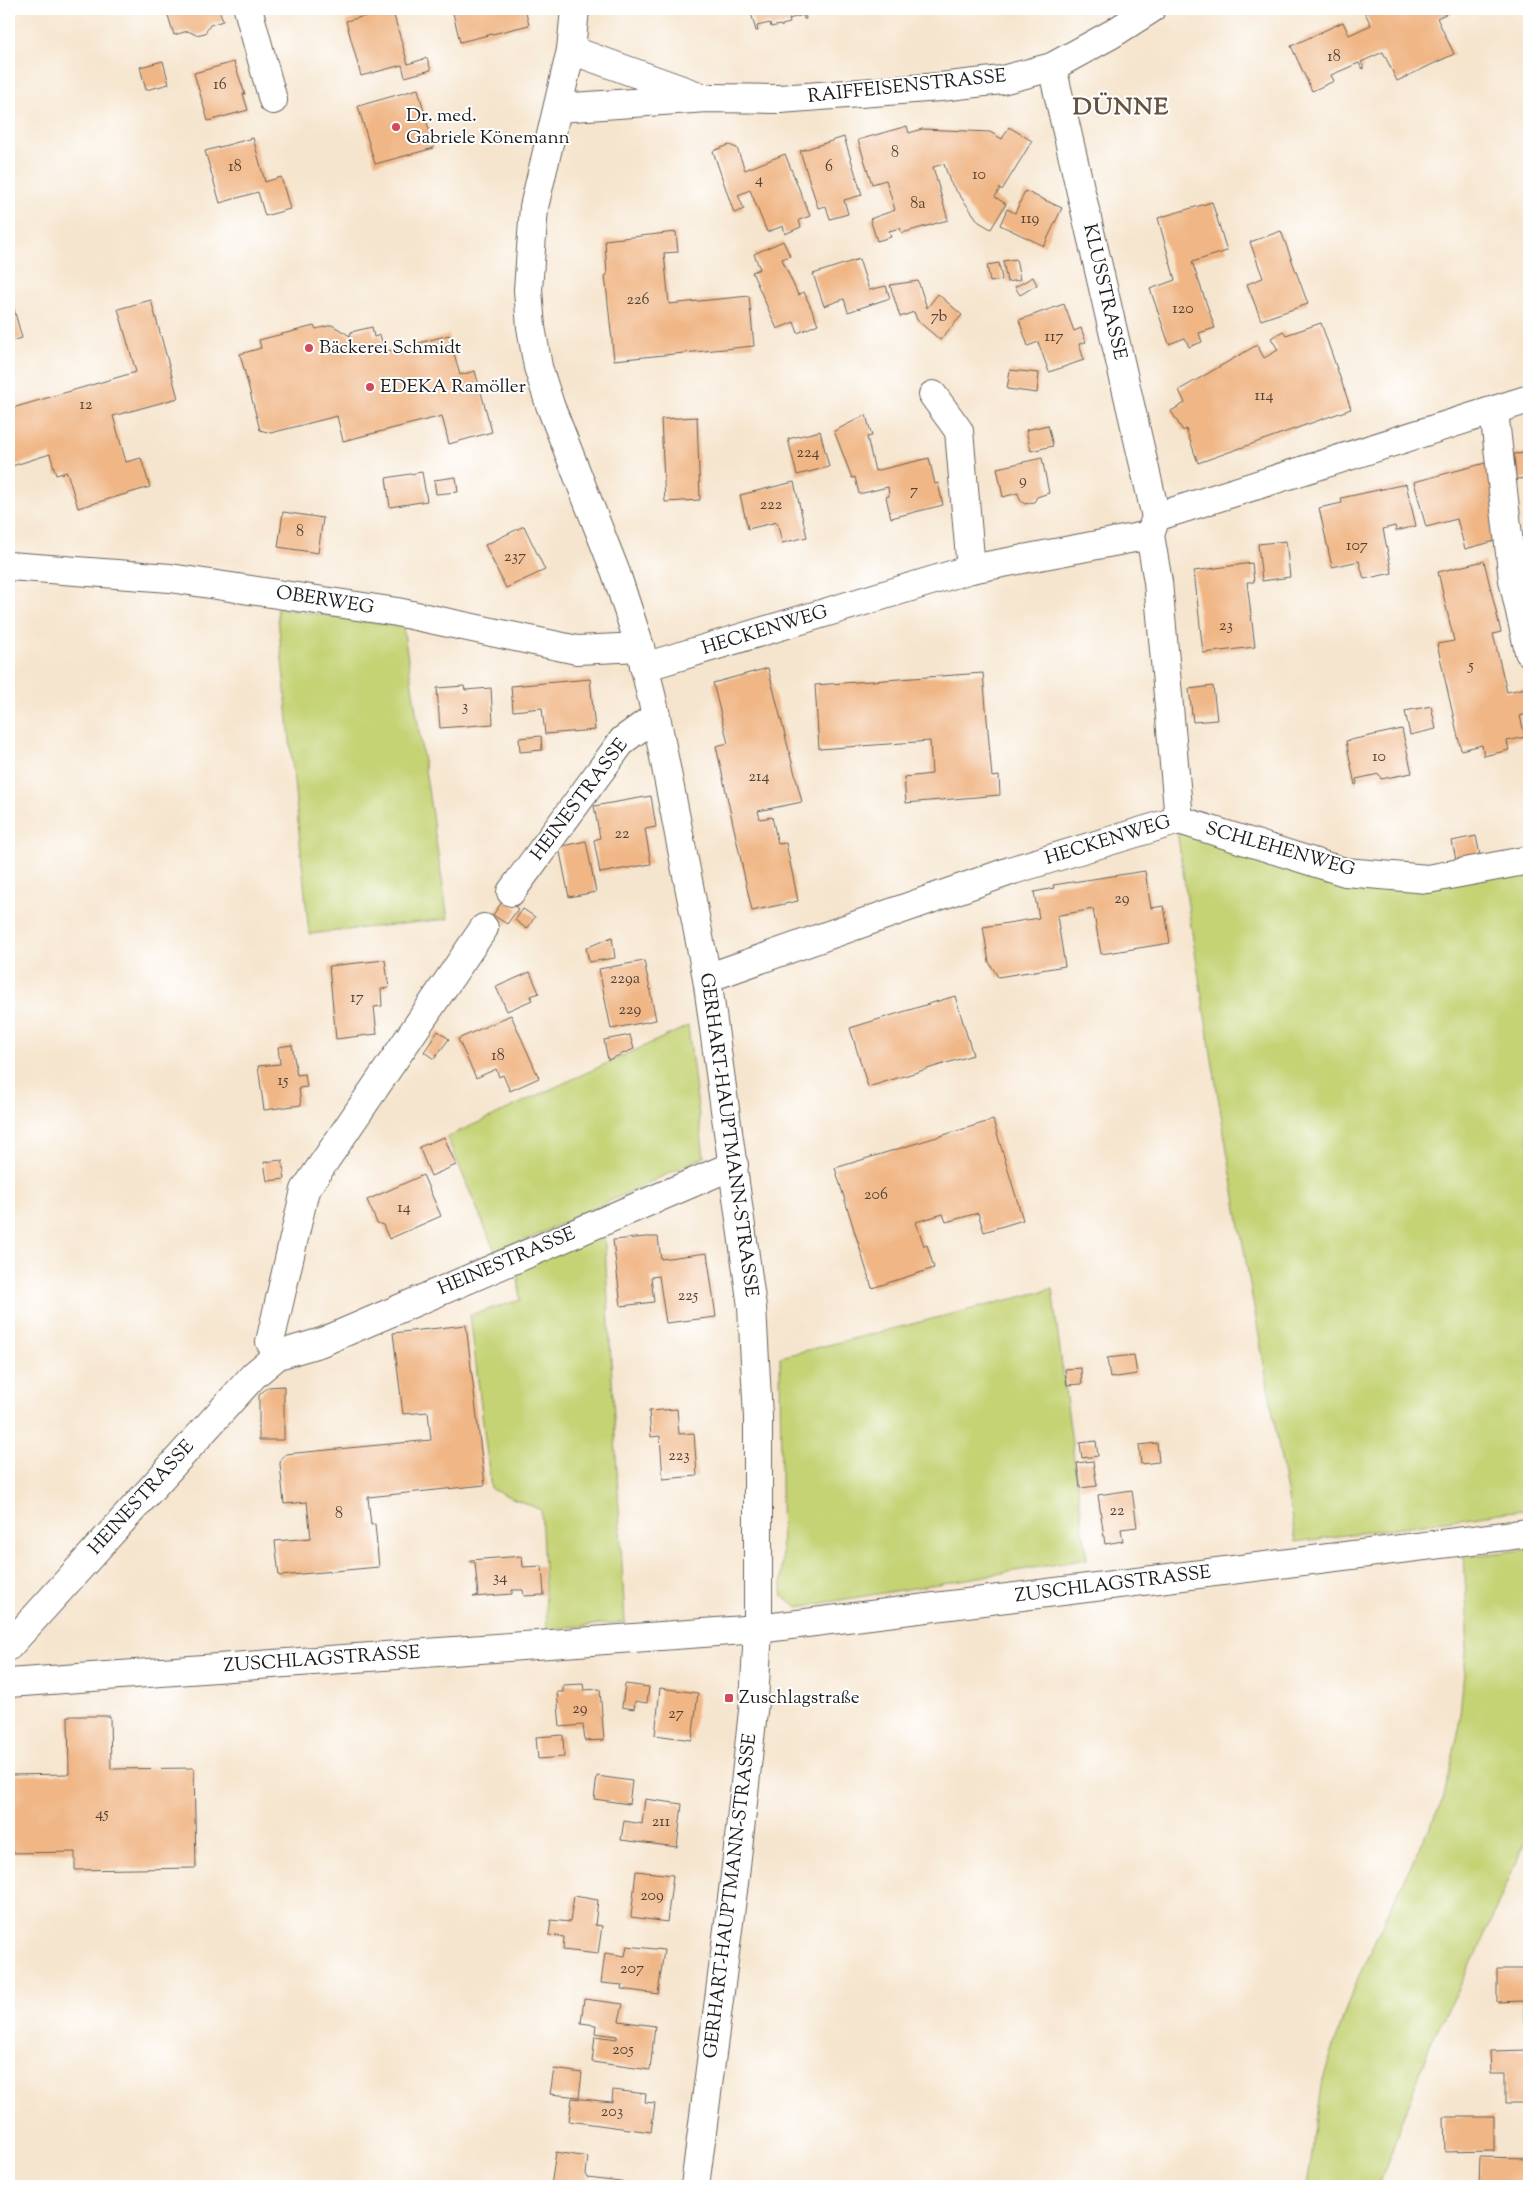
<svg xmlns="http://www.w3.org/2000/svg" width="1538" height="2195" font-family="'Sorts Mill Goudy',serif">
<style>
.green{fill:#c5d374;stroke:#707848}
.building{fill:#f0b685}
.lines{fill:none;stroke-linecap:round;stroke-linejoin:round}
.street-casing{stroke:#68625a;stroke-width:30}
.secondary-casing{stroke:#68625a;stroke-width:30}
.street{stroke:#fff;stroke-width:28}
.secondary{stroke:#fff;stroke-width:28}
.poi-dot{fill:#d1495b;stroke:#fff;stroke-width:2}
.labels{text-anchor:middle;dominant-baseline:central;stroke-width:4;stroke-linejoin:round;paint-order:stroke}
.number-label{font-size:16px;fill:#514236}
.street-label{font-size:19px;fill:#1c1c1c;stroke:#fff}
.poi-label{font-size:19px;fill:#1c1c1c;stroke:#fff;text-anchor:start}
.district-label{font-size:24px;font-weight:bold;letter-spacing:1px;fill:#665241;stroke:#fff}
</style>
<rect width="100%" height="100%" fill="#fff"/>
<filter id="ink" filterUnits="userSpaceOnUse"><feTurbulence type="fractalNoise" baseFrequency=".02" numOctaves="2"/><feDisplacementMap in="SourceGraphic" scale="10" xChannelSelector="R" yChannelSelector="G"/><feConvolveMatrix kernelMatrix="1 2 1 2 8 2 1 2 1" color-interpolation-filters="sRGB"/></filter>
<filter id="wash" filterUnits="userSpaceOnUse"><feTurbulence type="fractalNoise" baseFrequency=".0096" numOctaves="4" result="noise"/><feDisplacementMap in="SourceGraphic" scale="20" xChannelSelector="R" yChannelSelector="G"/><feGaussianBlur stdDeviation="1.12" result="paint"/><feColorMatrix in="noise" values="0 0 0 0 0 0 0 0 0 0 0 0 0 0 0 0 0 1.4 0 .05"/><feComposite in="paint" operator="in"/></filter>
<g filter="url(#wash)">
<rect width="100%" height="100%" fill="#f6e5ce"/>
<g class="green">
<path d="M 277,608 L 403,627 L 448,919 L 309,934 Z"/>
<path d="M 1177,831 L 1343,878 L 1529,868 L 1529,1509 L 1296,1542 C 1253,1305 1211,1069 1177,831 Z"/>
<path d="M 688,1026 L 704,1157 L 496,1254 L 447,1137 Z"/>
<path d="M 604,1229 L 625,1622 L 547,1629 L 541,1510 L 491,1489 L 470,1315 L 520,1300 L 517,1266 Z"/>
<path d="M 1052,1289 L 1087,1559 L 799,1607 L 782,1596 L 780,1357 Z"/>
<path d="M 1529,1549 L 1529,1832 L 1478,1951 L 1430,2045 L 1379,2186 L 1307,2186 L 1323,2079 L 1352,1991 L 1398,1891 L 1443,1801 L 1458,1733 L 1468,1632 L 1464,1557 Z"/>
</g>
<g id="blocks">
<g class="building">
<path d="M 166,9 L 219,9 L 223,21 L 210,25 L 205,33 L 196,35 L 188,31 L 174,35 Z"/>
<path d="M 392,9 L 408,64 L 427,58 L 431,70 L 405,77 L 402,65 L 361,76 L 346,21 Z"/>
<path d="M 452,9 L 525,9 L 529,25 L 460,42 Z"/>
<path d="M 750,9 L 804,9 L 806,19 L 804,19 L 803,15 L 789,19 L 790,23 L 782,25 L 782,27 L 780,25 L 771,27 L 770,23 L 757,26 L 758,31 L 756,31 Z"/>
<path d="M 843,9 L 865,9 L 865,10 L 843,13 Z"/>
<path d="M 1363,9 L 1457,9 L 1437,18 L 1454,54 L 1397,81 L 1383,52 L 1361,62 L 1364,68 L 1362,69 L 1359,63 L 1331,75 L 1334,81 L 1312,91 L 1291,46 L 1343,22 L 1349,35 L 1371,25 Z"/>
<path d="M 163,61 L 169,84 L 146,90 L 140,67 Z"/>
<path d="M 234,62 L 245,94 L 243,94 L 248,110 L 208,121 L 194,73 Z"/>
<path d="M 418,89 L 434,148 L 375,164 L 358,106 Z"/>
<path d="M 907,126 L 909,133 L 922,129 L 990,132 L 1002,139 L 1009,127 L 1032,141 L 1002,190 L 1000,188 L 995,197 L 1006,204 L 991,229 L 979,222 L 950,182 L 944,164 L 933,167 L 948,220 L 902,233 L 900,228 L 889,231 L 891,237 L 877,241 L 870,219 L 895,210 L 886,180 L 872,184 L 858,140 Z"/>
<path d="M 844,137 L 862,195 L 844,200 L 848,214 L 830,219 L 826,206 L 818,208 L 800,151 Z"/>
<path d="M 253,138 L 265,182 L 281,177 L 290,209 L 265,216 L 258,192 L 220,203 L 205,151 Z"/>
<path d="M 729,145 L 737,148 L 745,170 L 785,154 L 810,216 L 799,220 L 801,227 L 785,234 L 783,226 L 767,232 L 750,190 L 738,195 L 744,209 L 734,213 L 713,151 Z"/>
<path d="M 1025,191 L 1062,208 L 1044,246 L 1000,225 L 1007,209 L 1015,213 Z"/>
<path d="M 1212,202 L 1227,251 L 1192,262 L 1215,328 L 1199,333 L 1202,342 L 1189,347 L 1185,338 L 1169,344 L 1150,289 L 1175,280 L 1158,218 Z"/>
<path d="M 1281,231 L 1308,304 L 1261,320 L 1247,284 L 1263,278 L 1250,242 Z"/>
<path d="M 676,232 L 678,252 L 664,253 L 669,304 L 749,296 L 754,346 L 614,360 L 605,275 L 607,275 L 605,240 Z"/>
<path d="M 783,241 L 790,256 L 782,259 L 798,295 L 804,292 L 818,324 L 798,333 L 794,322 L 777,329 L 752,272 L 760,269 L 754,254 Z"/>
<path d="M 859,259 L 869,290 L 886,286 L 890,298 L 848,312 L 844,299 L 824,306 L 813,274 Z"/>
<path d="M 1016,259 L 1020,280 L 1007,282 L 1003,261 Z"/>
<path d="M 999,263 L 1002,280 L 990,282 L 987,265 Z"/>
<path d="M 1033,277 L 1037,285 L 1020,295 L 1015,287 Z"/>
<path d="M 918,281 L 927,308 L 938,294 L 962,315 L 940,340 L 917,320 L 914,312 L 900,317 L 890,285 Z"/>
<path d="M 9,291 L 22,338 L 9,342 Z"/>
<path d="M 151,300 L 178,398 L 113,416 L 126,462 L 141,458 L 150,487 L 78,508 L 67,472 L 56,475 L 50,454 L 9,467 L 9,409 L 136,372 L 118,309 Z"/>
<path d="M 1064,304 L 1074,331 L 1081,328 L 1086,342 L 1079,344 L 1084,360 L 1049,372 L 1038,342 L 1028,346 L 1019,320 Z"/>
<path d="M 1321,323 L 1351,409 L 1198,463 L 1186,429 L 1183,431 L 1171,411 L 1185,403 L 1179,390 L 1257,345 L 1264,358 L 1278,350 L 1271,338 L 1283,331 L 1286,335 Z"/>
<path d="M 332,325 L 350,336 L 351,332 L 372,327 L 374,337 L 380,335 L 385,352 L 449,335 L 460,375 L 475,371 L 492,432 L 449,444 L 442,416 L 343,441 L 337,416 L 271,433 L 260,430 L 240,354 L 261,348 L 259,340 L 314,326 L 316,329 Z"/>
<path d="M 1010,370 L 1039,373 L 1037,393 L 1007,389 Z"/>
<path d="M 866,415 L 872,436 L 867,437 L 875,471 L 929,458 L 935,484 L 938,483 L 943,505 L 891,518 L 886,497 L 889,496 L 888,487 L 859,494 L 855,477 L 852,478 L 834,431 Z"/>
<path d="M 697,417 L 700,500 L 665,502 L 661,419 Z"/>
<path d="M 1048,425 L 1053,446 L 1031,451 L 1026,430 Z"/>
<path d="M 820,431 L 829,467 L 797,475 L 788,439 Z"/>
<path d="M 1529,453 L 1529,478 L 1516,479 L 1514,454 Z"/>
<path d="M 1042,458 L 1049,493 L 1037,497 L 1034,502 L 1025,504 L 1020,500 L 1018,493 L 1003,497 L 997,468 Z"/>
<path d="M 1489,462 L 1503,539 L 1465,549 L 1457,519 L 1426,527 L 1414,482 Z"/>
<path d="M 422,472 L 427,501 L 390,507 L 386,478 Z"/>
<path d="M 456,477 L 458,492 L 436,494 L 434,480 Z"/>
<path d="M 794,482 L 807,537 L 782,543 L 777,522 L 748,529 L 740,495 Z"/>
<path d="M 1406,484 L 1416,526 L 1396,531 L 1395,526 L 1383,529 L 1392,573 L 1364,579 L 1359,561 L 1332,567 L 1319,508 L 1342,503 L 1341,498 Z"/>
<path d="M 283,512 L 323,518 L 318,553 L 278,547 Z"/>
<path d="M 524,526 L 545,570 L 506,588 L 485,545 Z"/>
<path d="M 1286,541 L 1290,577 L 1262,581 L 1258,544 Z"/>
<path d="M 1484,561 L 1501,632 L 1493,634 L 1507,692 L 1526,688 L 1529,702 L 1529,713 L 1520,716 L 1525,737 L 1507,741 L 1509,750 L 1484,756 L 1482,745 L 1461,750 L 1437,644 L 1454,641 L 1438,572 Z"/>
<path d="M 1252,563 L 1254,582 L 1247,582 L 1255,647 L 1203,653 L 1194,571 Z"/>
<path d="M 768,668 L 802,802 L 758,811 L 760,819 L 772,817 L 778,844 L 786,843 L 798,901 L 752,911 L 716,746 L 728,743 L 713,683 Z"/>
<path d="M 983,673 L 992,777 L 999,776 L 1000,795 L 906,803 L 904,777 L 932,774 L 930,741 L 819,749 L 815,685 Z"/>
<path d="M 590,679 L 595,730 L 545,734 L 542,708 L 513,711 L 511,686 Z"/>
<path d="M 464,686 L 465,690 L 491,688 L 493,724 L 440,728 L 437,688 Z"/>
<path d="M 1213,686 L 1217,720 L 1193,722 L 1189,689 Z"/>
<path d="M 1431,706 L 1436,729 L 1410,735 L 1405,711 Z"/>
<path d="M 1402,729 L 1412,773 L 1381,779 L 1379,774 L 1356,779 L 1357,784 L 1355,785 L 1346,741 Z"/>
<path d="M 541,736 L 542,750 L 520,752 L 519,738 Z"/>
<path d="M 651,796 L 656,827 L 645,829 L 651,864 L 600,873 L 594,840 L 600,838 L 594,806 Z"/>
<path d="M 1476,836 L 1480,855 L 1456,860 L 1452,841 Z"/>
<path d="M 586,841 L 596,892 L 569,897 L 559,847 Z"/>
<path d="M 1145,871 L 1151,908 L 1164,906 L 1170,943 L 1101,954 L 1093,909 L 1060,915 L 1057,916 L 1065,966 L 998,977 L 989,962 L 983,927 L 1039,918 L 1034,892 L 1054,888 L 1053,885 Z"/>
<path d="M 504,899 L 518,909 L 507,924 L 493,915 Z"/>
<path d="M 523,909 L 535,917 L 527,929 L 515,920 Z"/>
<path d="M 612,937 L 615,958 L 589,962 L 586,948 Z"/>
<path d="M 385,960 L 389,988 L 381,989 L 382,1006 L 374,1007 L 377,1034 L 336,1039 L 329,966 Z"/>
<path d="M 644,961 L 650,989 L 652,990 L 650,991 L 656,1020 L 611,1029 L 599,969 Z"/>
<path d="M 530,972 L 539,993 L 531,996 L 532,1000 L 507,1011 L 496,987 Z"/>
<path d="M 955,996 L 973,1055 L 868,1087 L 850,1028 Z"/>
<path d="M 511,1015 L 539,1078 L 510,1091 L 503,1075 L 499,1077 L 496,1069 L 476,1078 L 458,1039 Z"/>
<path d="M 438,1031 L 449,1039 L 434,1059 L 424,1052 Z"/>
<path d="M 630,1035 L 634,1049 L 608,1060 L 604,1040 Z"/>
<path d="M 292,1045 L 297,1075 L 305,1074 L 307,1087 L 299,1088 L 301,1105 L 264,1110 L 258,1066 L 280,1064 L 278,1047 Z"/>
<path d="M 993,1120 L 1023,1220 L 984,1232 L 978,1213 L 946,1222 L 943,1214 L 916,1222 L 924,1246 L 927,1245 L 934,1268 L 872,1288 L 835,1168 Z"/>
<path d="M 444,1137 L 456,1165 L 431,1176 L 419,1147 Z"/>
<path d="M 282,1160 L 285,1179 L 267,1181 L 264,1162 Z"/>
<path d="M 423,1175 L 441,1216 L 389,1239 L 383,1225 L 377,1223 L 367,1200 Z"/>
<path d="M 646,1237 L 658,1237 L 661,1259 L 707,1253 L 716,1317 L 666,1323 L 659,1276 L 651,1277 L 654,1302 L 621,1306 L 613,1240 Z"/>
<path d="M 466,1325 L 485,1485 L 368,1497 L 371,1525 L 375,1524 L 379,1567 L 279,1576 L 275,1541 L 311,1538 L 307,1502 L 284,1504 L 280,1464 L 281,1458 L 286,1454 L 431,1440 L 428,1412 L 403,1414 L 393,1333 Z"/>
<path d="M 1134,1355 L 1137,1374 L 1110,1378 L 1107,1358 Z"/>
<path d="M 1081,1368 L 1082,1384 L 1067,1385 L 1065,1369 Z"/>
<path d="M 284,1386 L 284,1440 L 259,1440 L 259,1395 L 268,1387 Z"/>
<path d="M 677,1409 L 679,1434 L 694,1433 L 697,1476 L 663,1479 L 660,1436 L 651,1437 L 649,1411 Z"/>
<path d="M 1096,1441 L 1098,1456 L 1082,1458 L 1080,1443 Z"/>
<path d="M 1157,1443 L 1159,1462 L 1141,1464 L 1139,1445 Z"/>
<path d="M 1093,1461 L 1097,1486 L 1080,1488 L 1077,1463 Z"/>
<path d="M 1132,1490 L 1137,1527 L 1121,1529 L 1123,1541 L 1105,1544 L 1098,1495 Z"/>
<path d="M 522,1556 L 523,1567 L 542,1566 L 544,1595 L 524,1596 L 523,1590 L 512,1590 L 512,1594 L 473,1597 L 478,1595 L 475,1562 L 470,1562 L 470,1560 Z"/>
<path d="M 583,1684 L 584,1690 L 600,1689 L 604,1740 L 585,1741 L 583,1725 L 560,1727 L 557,1692 L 563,1692 L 563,1685 Z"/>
<path d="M 625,1684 L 649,1687 L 647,1703 L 635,1701 L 634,1709 L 622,1707 Z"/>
<path d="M 660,1688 L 698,1693 L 692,1740 L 655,1735 Z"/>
<path d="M 68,1716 L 110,1716 L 111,1769 L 194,1768 L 196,1868 L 75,1870 L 75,1852 L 9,1853 L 9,1775 L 69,1774 Z"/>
<path d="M 563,1735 L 564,1757 L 538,1759 L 536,1737 Z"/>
<path d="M 597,1776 L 632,1781 L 629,1804 L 594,1799 Z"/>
<path d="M 645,1799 L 682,1804 L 677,1847 L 621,1840 L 624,1821 L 642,1824 Z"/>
<path d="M 636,1871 L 673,1875 L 667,1922 L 631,1917 Z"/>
<path d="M 574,1896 L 598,1900 L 595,1925 L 602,1926 L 598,1954 L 563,1950 L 564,1937 L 549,1935 L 551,1920 L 570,1922 Z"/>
<path d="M 627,1946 L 664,1950 L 658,1994 L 621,1989 L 622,1985 L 601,1983 L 605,1953 L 625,1956 Z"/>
<path d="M 1497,1969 L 1529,1969 L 1529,2023 L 1524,2023 L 1524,2001 L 1497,2002 Z"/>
<path d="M 584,1999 L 623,2004 L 619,2021 L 655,2026 L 650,2070 L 592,2062 L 595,2036 L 617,2039 L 617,2036 L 595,2033 L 596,2025 L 581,2023 Z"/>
<path d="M 1529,2050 L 1529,2104 L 1505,2104 L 1505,2074 L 1491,2074 L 1490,2051 Z"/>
<path d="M 554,2069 L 582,2073 L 579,2097 L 550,2094 Z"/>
<path d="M 613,2090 L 646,2094 L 645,2102 L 655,2103 L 651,2132 L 569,2121 L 572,2098 L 612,2102 Z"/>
<path d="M 1444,2117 L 1494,2117 L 1494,2151 L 1445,2152 Z"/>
<path d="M 556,2152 L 588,2157 L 586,2174 L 588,2178 L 636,2184 L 635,2186 L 551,2186 Z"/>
<path d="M 1480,2157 L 1529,2158 L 1529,2186 L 1479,2186 Z"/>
</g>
</g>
</g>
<g filter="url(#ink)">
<use href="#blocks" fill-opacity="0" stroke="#68625a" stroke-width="1"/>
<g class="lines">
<g class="street-casing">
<g id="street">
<path d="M 248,9 L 273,100"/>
<path d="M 1052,67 L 1156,517 L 1150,535 L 1158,582 L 1179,820"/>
<path d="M 933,395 L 959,431 L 971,569"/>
<path d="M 1494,411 L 1513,580 L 1529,652"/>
<path d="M 1156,517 L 1529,399"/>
<path d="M 9,566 L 170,578 L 397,612 L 577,650 L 640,647"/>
<path d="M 644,667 L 971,569 L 1150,535"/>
<path d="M 1179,820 L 1345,872 L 1428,879 L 1529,860"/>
<path d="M 511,892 L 623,740 L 656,716"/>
<path d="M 707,978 L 1013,870 L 1179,820"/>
<path d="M 278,1355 L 270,1342 L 305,1190 L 484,928"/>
<path d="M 9,1646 L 254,1375 L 278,1355 L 322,1342 L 734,1165"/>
<path d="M 9,1683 L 758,1629 L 1529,1533"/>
</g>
</g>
<g class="secondary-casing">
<g id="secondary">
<path d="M 575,9 L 571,50 L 534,207 L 528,290 L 531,327 L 538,367 L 550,405 L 616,573 L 640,647 L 656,716 L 707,978 L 752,1307 L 758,1417 L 758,1629 L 754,1702 L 735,1875 L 695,2186"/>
<path d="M 571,50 L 696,95"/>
<path d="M 558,108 L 707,98 L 780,99 L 940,87 L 1002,80 L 1052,67 L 1112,34 L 1151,9"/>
</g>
</g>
<use href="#street" class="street"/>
<use href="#secondary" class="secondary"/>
</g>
</g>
<g class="poi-dot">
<circle cx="396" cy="127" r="5"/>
<circle cx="309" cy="348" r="5"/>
<circle cx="370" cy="387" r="5"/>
<rect x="724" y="1693" width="10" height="10" rx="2.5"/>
</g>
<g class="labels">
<g class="number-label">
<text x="1334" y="57">18</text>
<text x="220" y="85">16</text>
<text x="895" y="153">8</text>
<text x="235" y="167">18</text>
<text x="829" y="167">6</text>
<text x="979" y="175">10</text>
<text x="759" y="180">4</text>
<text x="918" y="204">8a</text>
<text x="1030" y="219">119</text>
<text x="638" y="300">226</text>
<text x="1183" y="309">120</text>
<text x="939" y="317">7b</text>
<text x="1054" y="337">117</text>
<text x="1264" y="396">114</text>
<text x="86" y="405">12</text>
<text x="808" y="453">224</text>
<text x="1023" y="481">9</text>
<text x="914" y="491">7</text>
<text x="771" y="505">222</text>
<text x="300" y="532">8</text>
<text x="1357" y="546">107</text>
<text x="515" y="557">237</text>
<text x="1226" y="626">23</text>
<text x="1471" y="666">5</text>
<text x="465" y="707">3</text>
<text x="1379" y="757">10</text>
<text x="759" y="777">214</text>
<text x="622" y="834">22</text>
<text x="1122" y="899">29</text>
<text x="625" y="979">229a</text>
<text x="357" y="998">17</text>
<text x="630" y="1010">229</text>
<text x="498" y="1056">18</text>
<text x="283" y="1081">15</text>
<text x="876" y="1195">206</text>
<text x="404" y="1208">14</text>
<text x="688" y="1296">225</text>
<text x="679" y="1456">223</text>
<text x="1117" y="1511">22</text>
<text x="339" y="1514">8</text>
<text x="500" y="1578">34</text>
<text x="580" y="1709">29</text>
<text x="676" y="1714">27</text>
<text x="102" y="1814">45</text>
<text x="661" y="1822">211</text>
<text x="652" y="1896">209</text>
<text x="632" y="1969">207</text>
<text x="623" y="2050">205</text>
<text x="612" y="2112">203</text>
</g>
<g class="street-label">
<text transform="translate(907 87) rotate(-6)">RAIFFEISENSTRASSE</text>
<text transform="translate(1104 292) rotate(77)">KLUSSTRASSE</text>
<text transform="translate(325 601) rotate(9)">OBERWEG</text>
<text transform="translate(765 631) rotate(-17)">HECKENWEG</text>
<text transform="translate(580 800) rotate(-53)">HEINESTRASSE</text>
<text transform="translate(1108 841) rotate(-17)">HECKENWEG</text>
<text transform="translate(1280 850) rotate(16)">SCHLEHENWEG</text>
<text transform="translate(728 1135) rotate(82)">GERHART-HAUPTMANN-STRASSE</text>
<text transform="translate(507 1262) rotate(-23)">HEINESTRASSE</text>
<text transform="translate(142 1498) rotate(-48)">HEINESTRASSE</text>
<text transform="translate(1113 1585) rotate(-7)">ZUSCHLAGSTRASSE</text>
<text transform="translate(322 1660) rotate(-4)">ZUSCHLAGSTRASSE</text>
<text transform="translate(731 1896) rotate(-83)">GERHART-HAUPTMANN-STRASSE</text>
</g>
<g class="poi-label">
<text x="406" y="116">Dr. med.<tspan x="406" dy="22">Gabriele Könemann</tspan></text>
<text x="319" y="348">Bäckerei Schmidt</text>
<text x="380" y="387">EDEKA Ramöller</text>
<text x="739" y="1698">Zuschlagstraße</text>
</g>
<g class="district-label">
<text x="1121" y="108">DÜNNE</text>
</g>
</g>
<rect width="1538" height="2195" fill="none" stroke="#fff" stroke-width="30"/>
</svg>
